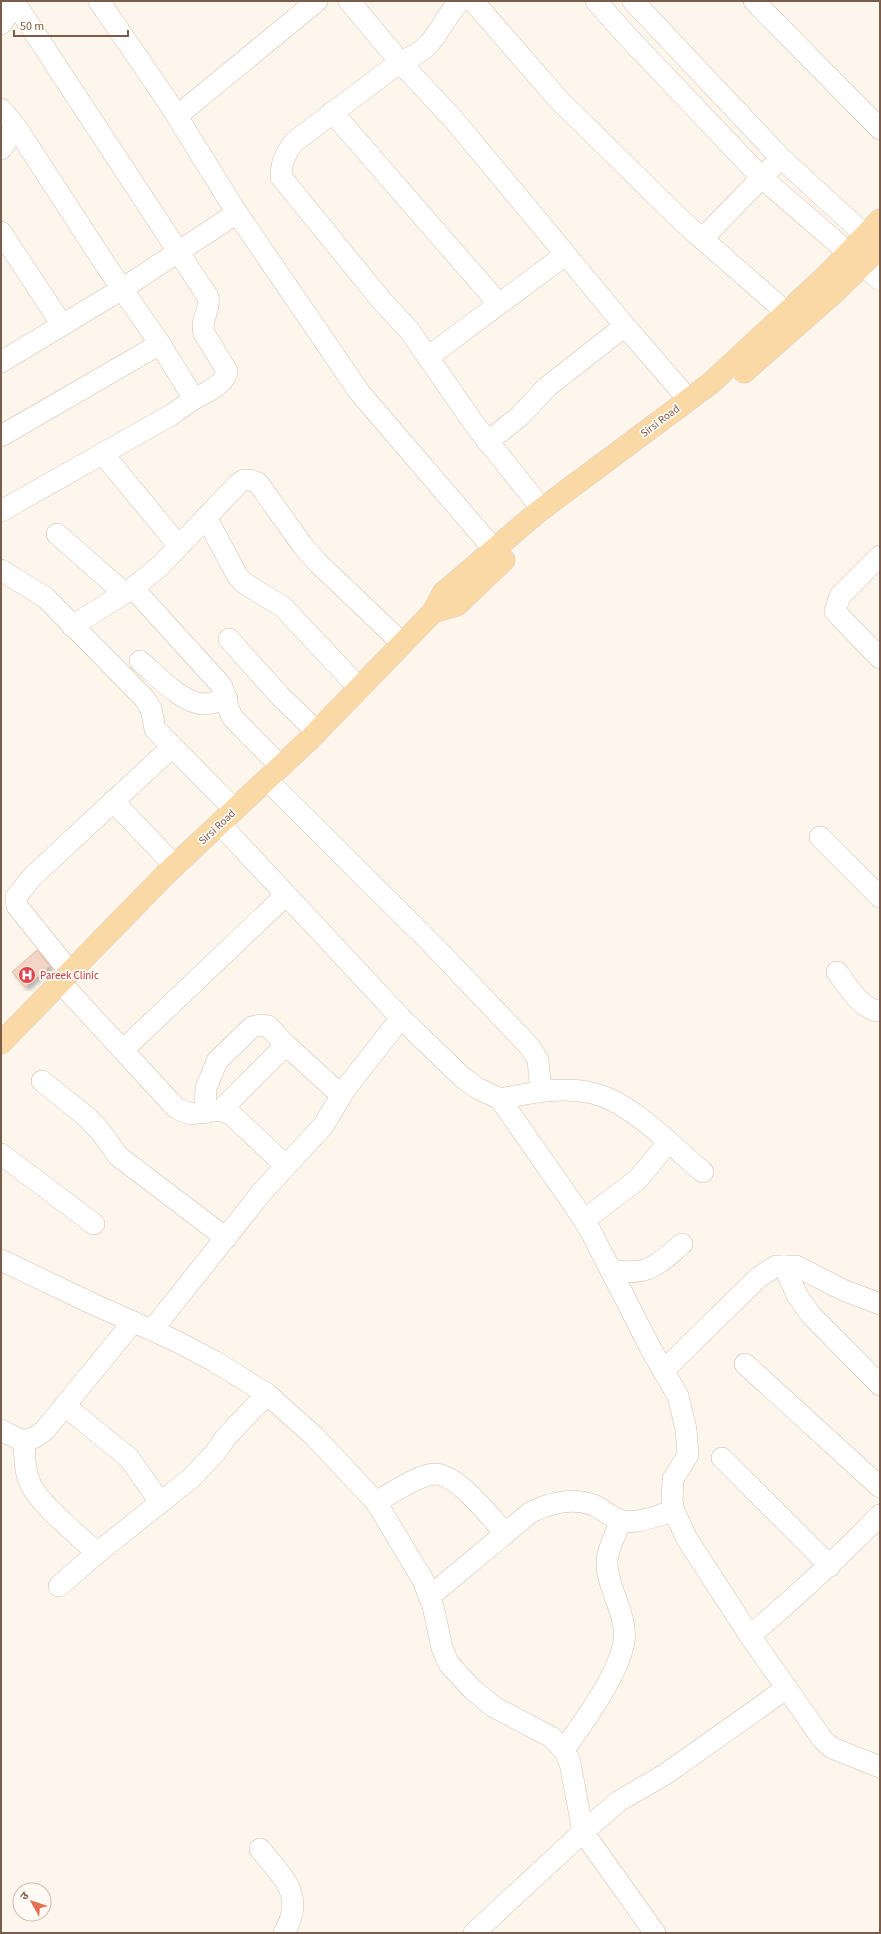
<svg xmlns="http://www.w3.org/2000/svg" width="881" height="1934" font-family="'Source Sans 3','Noto Sans Devanagari',sans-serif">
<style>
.building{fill:#f3d5c3;stroke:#e6bba3;filter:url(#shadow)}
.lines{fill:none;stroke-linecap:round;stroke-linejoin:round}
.minor-casing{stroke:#d1beb0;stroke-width:22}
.major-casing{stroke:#dad1cd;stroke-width:23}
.minor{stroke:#fff;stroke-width:21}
.major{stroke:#fbd9a5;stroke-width:22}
.labels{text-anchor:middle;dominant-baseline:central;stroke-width:3.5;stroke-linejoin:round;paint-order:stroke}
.street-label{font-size:11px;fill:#7a5c4d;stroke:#fffaf3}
.health-label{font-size:11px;fill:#be3a42;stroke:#fffaf3;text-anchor:start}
</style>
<defs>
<filter id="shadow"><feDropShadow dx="3.5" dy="3.5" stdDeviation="2" flood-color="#0004"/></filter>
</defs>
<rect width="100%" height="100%" fill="#fdf6ec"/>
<path class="building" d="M 37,950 L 50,966 L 25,987 L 12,972 Z"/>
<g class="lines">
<g class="minor-casing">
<g id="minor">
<path d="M 99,1 L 168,102 L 237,213 L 360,393 L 503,560"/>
<path d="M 349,1 L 400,62 L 454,120 L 625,326 L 688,399"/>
<path d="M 460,1 C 434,29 441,45 400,62 L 294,142 C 285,154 281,163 281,177 L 382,301 L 409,330 L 475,425 L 542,509"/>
<path d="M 473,1 L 558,99 L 683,222 L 787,313"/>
<path d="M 596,1 L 626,35 L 761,177 L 880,280"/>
<path d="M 633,1 L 781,158 L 865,235 L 879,246"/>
<path d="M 754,1 L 880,129"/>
<path d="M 15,3 L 208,297 C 211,310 200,319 204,333 L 227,371 C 226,384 205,393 194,399"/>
<path d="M 1,24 L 16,1"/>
<path d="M 1,109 L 16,127 L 1,149"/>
<path d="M 332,112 L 499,304"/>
<path d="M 177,116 L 317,1"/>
<path d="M 1,232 L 62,325"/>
<path d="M 702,239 L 771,168"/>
<path d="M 428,357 L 565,255"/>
<path d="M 1,362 L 122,289 L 237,213"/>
<path d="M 1,436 L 160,344"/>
<path d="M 487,442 L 520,416 L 547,387 L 625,326"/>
<path d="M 103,454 L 179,546"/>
<path d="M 1,511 L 171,415 L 194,399 L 160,344 L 107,267 L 16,127"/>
<path d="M 206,517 L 238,577 L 244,583 L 283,607 L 359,688"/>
<path d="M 57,534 L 124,593"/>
<path d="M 880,556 L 840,596 L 835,611 L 840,617 L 880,658"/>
<path d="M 1,570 L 46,598 L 145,699 L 151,709 L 155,729 L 235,810"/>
<path d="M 133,588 L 221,685 C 227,696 226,708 233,718 L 281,767"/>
<path d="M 72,626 L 133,588 L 160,566 L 238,484 L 244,480 L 250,480 L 258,483 L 303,546 L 318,563 L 402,643"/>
<path d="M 229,639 L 280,696 L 317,732"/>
<path d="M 140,661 C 157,675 180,702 203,704 C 211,704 219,701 227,699"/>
<path d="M 267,780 L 433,945 L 530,1047 L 538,1060 L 541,1091"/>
<path d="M 113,801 L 175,866"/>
<path d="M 220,824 L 401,1018 L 462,1077 L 477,1088 L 500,1099 L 576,1208 L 590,1230 L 652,1351 L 678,1396 L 686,1429 L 688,1455 L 673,1479 L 672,1501 L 674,1511 L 687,1539 L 750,1636 L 823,1740 L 832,1748 L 880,1767"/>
<path d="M 820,837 L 880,897"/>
<path d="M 70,972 L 17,906 L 16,897 L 32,877 L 172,747"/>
<path d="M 837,972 C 847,985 862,1011 880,1011"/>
<path d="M 60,982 L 176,1108 L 190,1114 L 221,1110 L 232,1115 L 286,1166"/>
<path d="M 123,1050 L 285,896"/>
<path d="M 42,1081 L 88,1118 L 101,1132 L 118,1156 L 226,1238"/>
<path d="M 500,1099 C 530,1093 561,1086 592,1093 C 630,1101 673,1147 703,1172"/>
<path d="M 221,1110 L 286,1045"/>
<path d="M 205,1113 L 206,1088 L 217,1061 L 252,1027 L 260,1025 L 268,1026 L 286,1045 L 341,1095"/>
<path d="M 1,1154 L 94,1224"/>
<path d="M 584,1220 L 637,1180 L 668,1143"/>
<path d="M 1,1260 L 93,1304 L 176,1341 L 214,1361 L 267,1394 L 314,1436 L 376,1502 L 423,1580 L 433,1606 L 442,1648 L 449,1664 L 473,1690 L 494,1707 L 551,1737 L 564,1750 L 570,1763 L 583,1832 L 655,1933"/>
<path d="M 784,1266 L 797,1295 L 811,1315 L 880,1385"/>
<path d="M 611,1270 C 648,1276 655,1267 682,1244"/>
<path d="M 152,1330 L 262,1192 L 323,1126 L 346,1088 L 401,1018"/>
<path d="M 745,1364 L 880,1487"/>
<path d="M 663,1371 L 759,1277 L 776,1266 L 796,1266 L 843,1290 L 880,1304"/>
<path d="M 65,1406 L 129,1458 L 160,1502"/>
<path d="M 1,1430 C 21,1440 25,1446 44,1431 L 133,1322"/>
<path d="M 24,1441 C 25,1456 24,1473 32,1487 C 43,1507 79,1536 97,1553"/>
<path d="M 722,1458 L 830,1566"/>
<path d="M 376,1502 C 391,1494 417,1475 434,1474 C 457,1473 490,1517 505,1533"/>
<path d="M 59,1586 L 97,1553 L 190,1479 L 215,1453 L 226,1437 L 267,1394"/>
<path d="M 429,1597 L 531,1512 C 550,1503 573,1497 593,1505 C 603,1509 612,1519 623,1521 C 640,1524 657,1515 674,1511"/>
<path d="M 750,1636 C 795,1597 839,1558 880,1515"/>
<path d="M 564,1750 C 583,1722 619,1675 624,1641 C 628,1615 606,1587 607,1561 C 608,1547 616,1533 621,1521"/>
<path d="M 260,1849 C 283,1878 306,1895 284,1933"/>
<path d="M 474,1933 L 583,1832 L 619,1801 L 664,1775 L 787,1688"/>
</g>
</g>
<g class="major-casing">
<g id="major">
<path d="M 744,372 L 836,291 L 880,248"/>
<path d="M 433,612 L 457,605 L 504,560"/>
<path d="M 1,1043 L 169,871 L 311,738 L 433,612 L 443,593 L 538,512 L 711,383 L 828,274 L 880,220"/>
</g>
</g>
<use href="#minor" class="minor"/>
<use href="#major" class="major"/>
</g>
<defs>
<g id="hospital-disc" transform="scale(0.9)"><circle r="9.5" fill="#e0444e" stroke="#fffaf3"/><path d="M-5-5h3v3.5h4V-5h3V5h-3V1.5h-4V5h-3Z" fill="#fff"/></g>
</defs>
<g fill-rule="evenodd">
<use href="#hospital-disc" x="27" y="975"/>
</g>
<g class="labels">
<g class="street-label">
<text transform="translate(660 421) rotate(-37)">Sirsi Road</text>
<text transform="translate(217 827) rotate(-43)">Sirsi Road</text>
</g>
<g class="health-label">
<text x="40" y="975">Pareek Clinic</text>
</g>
</g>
<rect width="881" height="1934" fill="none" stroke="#7a5c4d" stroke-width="4"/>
<g transform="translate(32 1902) rotate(309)"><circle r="19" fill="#fffaf3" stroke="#cabbb1"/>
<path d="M0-3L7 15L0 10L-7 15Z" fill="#e76f51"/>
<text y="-6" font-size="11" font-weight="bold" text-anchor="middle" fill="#7a5c4d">उ</text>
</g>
<path d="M14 30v6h114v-6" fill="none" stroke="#7a5c4d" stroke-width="2"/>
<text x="20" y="30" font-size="12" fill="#7a5c4d" stroke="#fffaf3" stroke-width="3" paint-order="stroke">50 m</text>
</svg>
